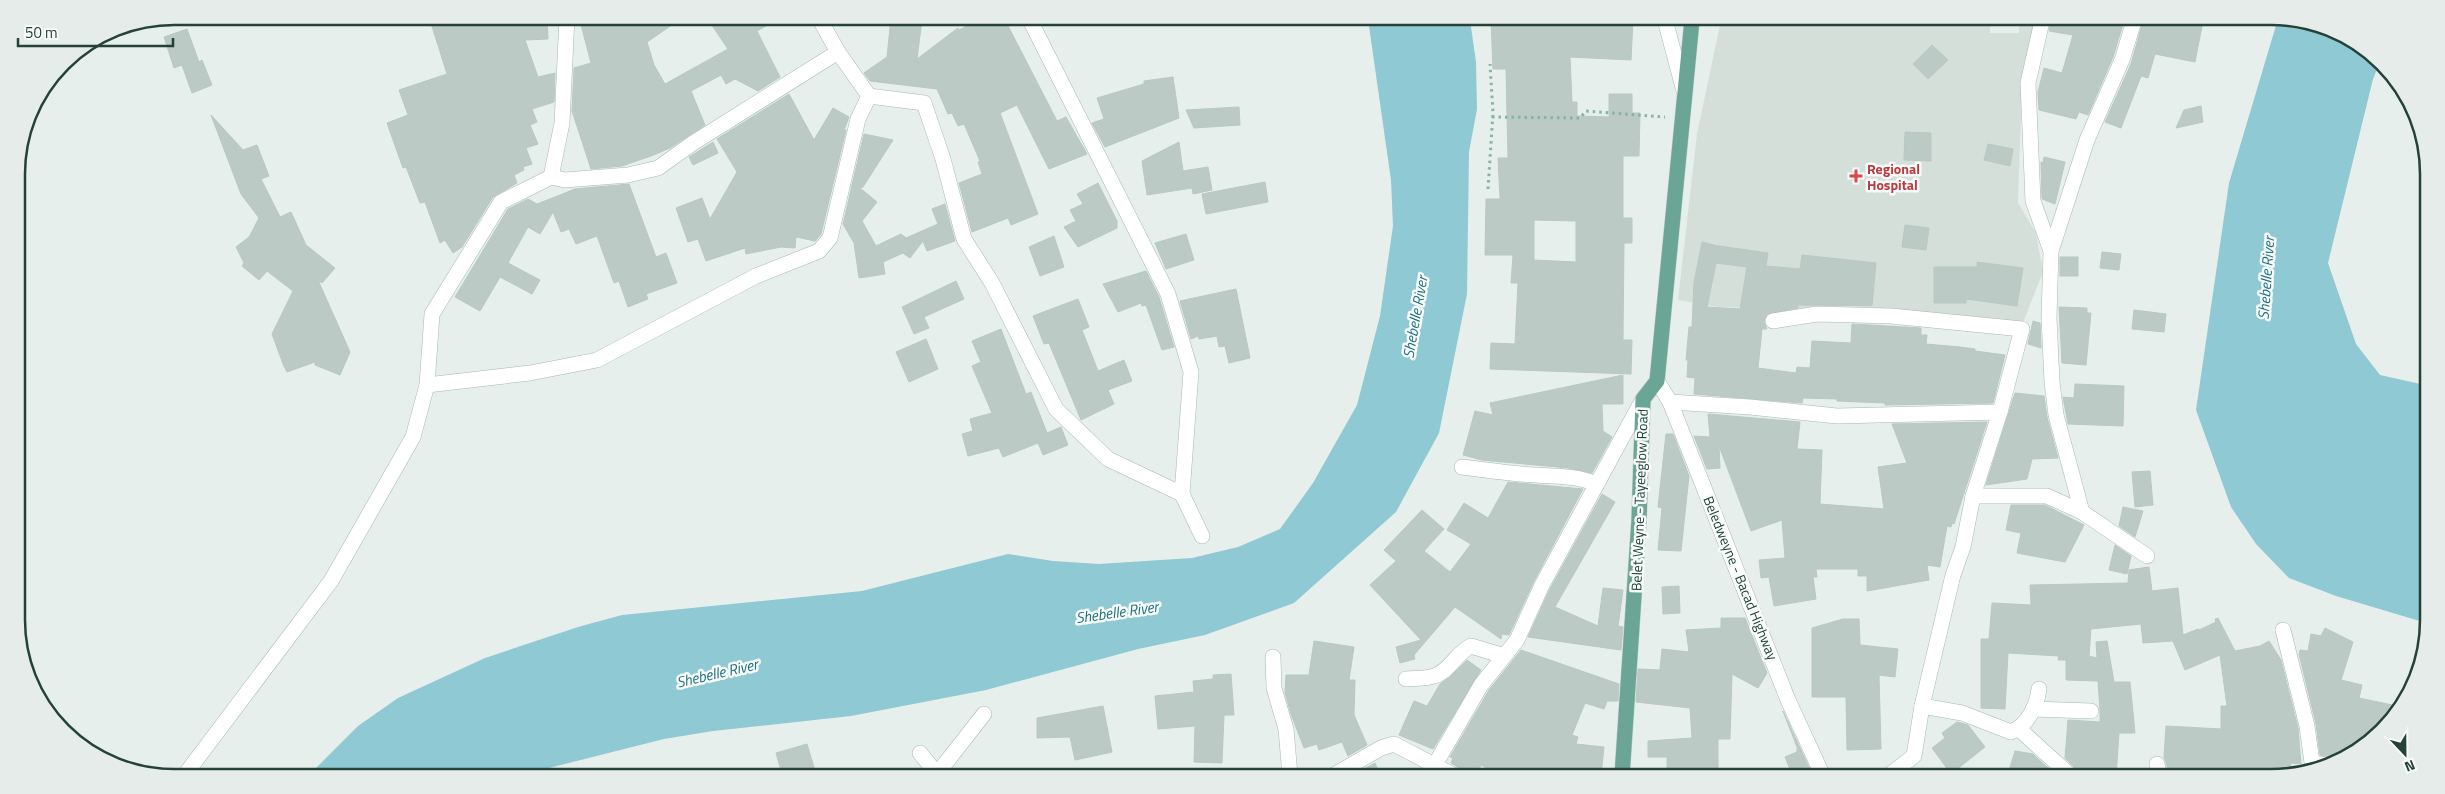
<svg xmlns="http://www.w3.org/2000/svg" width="2445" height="794" font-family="'Titillium Web',sans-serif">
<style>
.built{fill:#d4dfda;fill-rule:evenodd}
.water{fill:#8ec9d4}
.building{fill:#bbcac4;stroke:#b8c9c2;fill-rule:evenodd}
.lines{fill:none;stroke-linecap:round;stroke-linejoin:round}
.minor-casing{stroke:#a8b8b2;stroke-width:16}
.major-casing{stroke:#c2cac8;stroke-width:16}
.path{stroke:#86b3a5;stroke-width:3;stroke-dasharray:2.5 4;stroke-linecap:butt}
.minor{stroke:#fff;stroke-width:15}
.major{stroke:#6aa596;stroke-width:15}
.health-dot{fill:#e0444e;stroke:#f7fbf9;stroke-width:2}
.labels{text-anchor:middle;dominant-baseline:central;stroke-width:5;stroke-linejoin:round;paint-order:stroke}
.health-label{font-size:14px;font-weight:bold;fill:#be3a42;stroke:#f7fbf9;text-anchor:start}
.street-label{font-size:14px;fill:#24423a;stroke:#f7fbf9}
.water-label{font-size:15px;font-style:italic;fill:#1c6f80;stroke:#f7fbf9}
.rim{fill:none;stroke:#24423a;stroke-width:2.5}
</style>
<rect width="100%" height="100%" fill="#e6efeb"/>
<path class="built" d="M 1721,20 L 1990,21 L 1990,33 L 2019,33 L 2019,21 L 2041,21 L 2022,80 L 2018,203 L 2036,233 L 2043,272 L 2022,325 L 1803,309 L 1718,307 L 1678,300 L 1697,134 ZM 1702,242 L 1719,245 L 1711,285 L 1694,282 ZM 1721,247 L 1768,253 L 1764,279 L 1748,267 ZM 1832,259 L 1876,263 L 1872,311 L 1820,307 L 1822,273 ZM 1977,262 L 2023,268 L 2017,306 L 1972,300 ZM 1781,267 L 1796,269 L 1794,302 L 1779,301 ZM 1934,267 L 1966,267 L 1966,303 L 1934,303 Z"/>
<g class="water">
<path d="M 1368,19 L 1470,20 L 1476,62 L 1477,109 L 1469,152 L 1467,294 L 1439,433 L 1396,512 L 1294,603 L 1205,635 L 1138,649 L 986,690 L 851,716 L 713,731 L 664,739 L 529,773 L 311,773 L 358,726 L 398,698 L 485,658 L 578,627 L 622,615 L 862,591 L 1008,554 L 1053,561 L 1099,564 L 1192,558 L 1238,547 L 1280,529 L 1313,483 L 1357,405 L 1380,316 L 1393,226 L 1391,180 Z"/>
<path d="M 2277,22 L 2312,22 L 2358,43 L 2380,62 L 2373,79 L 2328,263 L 2356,344 L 2380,375 L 2425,385 L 2423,622 L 2336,596 L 2289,578 L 2256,544 L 2231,507 L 2196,410 L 2229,183 Z"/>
</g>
<g class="building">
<path d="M 429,17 L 547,17 L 548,39 L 525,40 L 538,77 L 555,73 L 554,102 L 532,109 L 537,122 L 530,125 L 538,144 L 526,148 L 532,164 L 523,167 L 524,170 L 514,175 L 517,183 L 493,197 L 462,247 L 453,253 L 445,240 L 440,243 L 425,202 L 420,203 L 406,167 L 403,168 L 387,123 L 408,115 L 399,90 L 447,74 Z"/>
<path d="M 579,17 L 682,18 L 647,42 L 654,65 L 665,84 L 728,49 L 707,18 L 780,18 L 757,31 L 780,77 L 758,91 L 735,79 L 726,84 L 721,75 L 691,91 L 705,125 L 670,148 L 651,156 L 622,166 L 591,169 L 572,111 L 574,68 L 591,63 Z"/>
<path d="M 891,18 L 922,20 L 917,59 L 958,28 L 959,30 L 983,18 L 1004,18 L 1057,121 L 1066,117 L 1087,154 L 1049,169 L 1017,105 L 1000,113 L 1038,214 L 1011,225 L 1008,218 L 972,232 L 959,183 L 982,174 L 978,162 L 980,161 L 964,124 L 958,126 L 952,113 L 948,114 L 937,89 L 870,81 L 864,73 L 887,57 Z"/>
<path d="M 1491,20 L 1633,20 L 1631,60 L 1570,57 L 1572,102 L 1577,102 L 1577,116 L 1609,117 L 1609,94 L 1632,94 L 1632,113 L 1640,113 L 1639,156 L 1623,156 L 1623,218 L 1632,218 L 1632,243 L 1624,243 L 1623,340 L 1632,340 L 1631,374 L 1490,369 L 1491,343 L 1515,344 L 1518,283 L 1511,283 L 1513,255 L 1485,255 L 1486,199 L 1500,199 L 1498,158 L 1508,158 L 1506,69 L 1493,69 ZM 1534,220 L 1576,221 L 1576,262 L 1534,260 Z"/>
<path d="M 2051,21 L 2124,21 L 2113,57 L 2088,115 L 2079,112 L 2076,119 L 2039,110 L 2038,92 L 2044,68 L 2062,73 L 2073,35 L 2049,31 Z"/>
<path d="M 2143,21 L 2203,21 L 2195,62 L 2155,54 L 2148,78 L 2141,76 L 2121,128 L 2105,122 L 2131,64 Z"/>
<path d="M 187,29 L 199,62 L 202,60 L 212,85 L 192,93 L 182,65 L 174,68 L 164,37 Z"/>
<path d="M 1932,45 L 1948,60 L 1928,79 L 1913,64 Z"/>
<path d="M 1173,77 L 1179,118 L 1105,147 L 1092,123 L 1104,119 L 1097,98 L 1144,84 L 1144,81 Z"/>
<path d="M 789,94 L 814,140 L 833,108 L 849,117 L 844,130 L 846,130 L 821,234 L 815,241 L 796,237 L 795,248 L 781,247 L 746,254 L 745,248 L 706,261 L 698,239 L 688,242 L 676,208 L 702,198 L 710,219 L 737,172 L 717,139 Z"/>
<path d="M 2201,106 L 2203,122 L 2176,128 L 2184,110 Z"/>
<path d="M 1239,107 L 1240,125 L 1194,128 L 1186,110 Z"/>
<path d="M 211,115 L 243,150 L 257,145 L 269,176 L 261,179 L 280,217 L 291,212 L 306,245 L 335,268 L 322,283 L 318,280 L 350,352 L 340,375 L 315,365 L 315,362 L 287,372 L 283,364 L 272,334 L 293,291 L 267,271 L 259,280 L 242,266 L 244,263 L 236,247 L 249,237 L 259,218 L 241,194 Z"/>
<path d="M 1905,132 L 1931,133 L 1931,161 L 1904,160 Z"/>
<path d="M 864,134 L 893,140 L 863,187 L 860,188 L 877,202 L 862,221 L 876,246 L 901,234 L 906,238 L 938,224 L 932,209 L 945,204 L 955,241 L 927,251 L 923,241 L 910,258 L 903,253 L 883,262 L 885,274 L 859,278 L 854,243 L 843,224 Z"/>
<path d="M 713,142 L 718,153 L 693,165 L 689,157 Z"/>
<path d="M 1179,142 L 1183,171 L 1208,167 L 1212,190 L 1193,194 L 1192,188 L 1147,195 L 1142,161 Z"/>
<path d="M 1988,144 L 2013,149 L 2010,166 L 1984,160 Z"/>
<path d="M 2044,157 L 2065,162 L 2055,204 L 2042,199 L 2041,162 L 2043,163 Z"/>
<path d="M 1265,182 L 1268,202 L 1206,214 L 1202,194 Z"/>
<path d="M 1098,183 L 1117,221 L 1117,228 L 1078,247 L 1064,227 L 1076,221 L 1070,210 L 1083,204 L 1077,194 Z"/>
<path d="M 629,184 L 656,257 L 666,253 L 677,283 L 646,294 L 648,299 L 628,307 L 619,281 L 614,283 L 597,236 L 576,244 L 569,229 L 561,232 L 553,212 L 540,234 L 528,227 L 508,263 L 540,280 L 532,294 L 500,277 L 480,311 L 455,297 L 508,209 L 528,199 L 537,204 L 575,189 Z"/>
<path d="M 1905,225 L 1929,228 L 1926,250 L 1902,247 Z"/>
<path d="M 1186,234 L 1194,260 L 1166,269 L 1155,243 Z"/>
<path d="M 1054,236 L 1064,267 L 1040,276 L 1029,247 Z"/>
<path d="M 1702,242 L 1719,246 L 1768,253 L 1766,266 L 1800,269 L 1802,255 L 1876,263 L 1872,306 L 1798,305 L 1798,308 L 1767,314 L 1764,322 L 1767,329 L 1762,329 L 1758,368 L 1796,373 L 1797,367 L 1810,368 L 1812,341 L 1851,343 L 1852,324 L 1921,328 L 1921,335 L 1927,335 L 1926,344 L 1960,347 L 1975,349 L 1975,351 L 2005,355 L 1993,403 L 1885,405 L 1885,403 L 1837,401 L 1837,399 L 1803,398 L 1802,403 L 1694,394 L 1695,378 L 1687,377 L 1688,360 L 1686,360 L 1689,327 L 1692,327 L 1694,282 ZM 1716,263 L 1747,267 L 1740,309 L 1707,307 Z"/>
<path d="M 2102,252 L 2121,254 L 2119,270 L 2100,268 Z"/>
<rect x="2060" y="257" width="18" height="19"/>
<path d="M 1977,262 L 2023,268 L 2017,306 L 1966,299 L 1966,303 L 1934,303 L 1934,267 L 1977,267 Z"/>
<path d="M 1146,271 L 1159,297 L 1174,347 L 1162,350 L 1146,305 L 1142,306 L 1141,303 L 1118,312 L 1103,284 Z"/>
<path d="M 956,281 L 964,299 L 924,317 L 929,328 L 914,334 L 902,307 Z"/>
<path d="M 1236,289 L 1250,358 L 1229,363 L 1225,346 L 1219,347 L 1217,336 L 1199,339 L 1198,336 L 1191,339 L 1180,301 Z"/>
<path d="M 1078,299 L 1089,327 L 1082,330 L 1098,371 L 1124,360 L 1132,381 L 1108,390 L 1114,404 L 1081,420 L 1049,343 L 1044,344 L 1033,316 Z"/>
<path d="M 2059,307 L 2087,308 L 2087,313 L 2091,313 L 2086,365 L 2062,363 Z"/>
<path d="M 2134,310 L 2166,314 L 2164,332 L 2132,329 Z"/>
<path d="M 2033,321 L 2040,323 L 2041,348 L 2028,344 Z"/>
<path d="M 1001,329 L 1026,394 L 1031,392 L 1047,433 L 1061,427 L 1068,445 L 1043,455 L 1038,443 L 1003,457 L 999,448 L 968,456 L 962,434 L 973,431 L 970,419 L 992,413 L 972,366 L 981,362 L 972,341 Z"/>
<path d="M 926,339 L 938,369 L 909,382 L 896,352 Z"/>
<path d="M 1623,375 L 1623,404 L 1602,404 L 1603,431 L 1612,437 L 1592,473 L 1568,468 L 1482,460 L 1463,455 L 1475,411 L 1493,415 L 1490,403 Z"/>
<path d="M 2075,384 L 2124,386 L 2123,426 L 2068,424 L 2063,397 L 2074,398 Z"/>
<path d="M 2015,393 L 2044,396 L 2047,417 L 2058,458 L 2032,459 L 2027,479 L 1986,485 Z"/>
<path d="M 1708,414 L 1800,422 L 1797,449 L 1822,450 L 1820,504 L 1884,509 L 1878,467 L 1907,463 L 1892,424 L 1987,422 L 1954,524 L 1952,523 L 1951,527 L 1947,526 L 1940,567 L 1927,565 L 1929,580 L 1867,591 L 1867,576 L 1858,576 L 1858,569 L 1816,569 L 1817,577 L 1813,577 L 1816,599 L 1774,606 L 1769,577 L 1761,578 L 1759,560 L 1785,558 L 1782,520 L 1751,531 L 1719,446 L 1720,468 L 1707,469 L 1694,436 L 1710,437 Z"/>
<path d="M 1666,434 L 1673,434 L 1689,476 L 1681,551 L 1658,550 L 1662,508 L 1658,507 Z"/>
<path d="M 2150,471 L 2153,505 L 2135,507 L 2132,472 Z"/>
<path d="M 1508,482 L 1583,489 L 1534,581 L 1509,635 L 1502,634 L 1501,639 L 1455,607 L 1414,655 L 1415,659 L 1400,663 L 1396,647 L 1421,640 L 1370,585 L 1396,561 L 1384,550 L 1422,510 L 1444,529 L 1424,551 L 1450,572 L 1471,544 L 1447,530 L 1464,503 L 1488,518 Z"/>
<path d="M 1602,494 L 1615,502 L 1555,607 L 1598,626 L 1603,588 L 1623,590 L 1618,626 L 1623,627 L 1621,650 L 1528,637 L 1550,589 Z"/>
<path d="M 2011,505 L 2045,505 L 2084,525 L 2065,562 L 2017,553 L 2021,533 L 2006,530 Z"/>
<path d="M 2123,507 L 2143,511 L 2135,537 L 2119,526 Z"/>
<path d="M 2115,545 L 2131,556 L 2127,574 L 2109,570 Z"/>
<path d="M 2149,567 L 2152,591 L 2178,588 L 2183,635 L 2198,629 L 2199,630 L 2216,622 L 2215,619 L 2218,618 L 2235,651 L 2260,646 L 2269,641 L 2281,660 L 2298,728 L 2301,764 L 2291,763 L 2289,776 L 2281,777 L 2259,775 L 2259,777 L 2183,777 L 2183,773 L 2169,772 L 2164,757 L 2166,726 L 2221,729 L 2221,706 L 2227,706 L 2220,655 L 2185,670 L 2173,641 L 2143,643 L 2141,624 L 2091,629 L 2089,656 L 2097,658 L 2096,642 L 2107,641 L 2114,682 L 2130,682 L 2135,733 L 2119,733 L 2116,777 L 2096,777 L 2096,775 L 2081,774 L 2065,758 L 2068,720 L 2100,722 L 2100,711 L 2098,681 L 2066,680 L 2066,660 L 2058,660 L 2059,656 L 2008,653 L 2005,709 L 1981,708 L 1981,639 L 1989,639 L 1992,603 L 2031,605 L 2030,585 L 2128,583 L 2129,570 Z"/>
<path d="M 1679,586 L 1680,613 L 1663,614 L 1662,587 Z"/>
<path d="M 1721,618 L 1745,618 L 1767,673 L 1758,688 L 1732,674 L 1730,739 L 1718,739 L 1718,776 L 1667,776 L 1667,757 L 1648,757 L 1648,741 L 1692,738 L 1690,708 L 1636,702 L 1638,669 L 1660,670 L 1662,649 L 1689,652 L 1686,630 L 1721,628 Z"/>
<path d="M 1843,619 L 1859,619 L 1860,645 L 1898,649 L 1895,677 L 1879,675 L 1881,749 L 1847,750 L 1846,697 L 1812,697 L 1812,628 Z"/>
<path d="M 2325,628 L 2353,642 L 2341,680 L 2362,685 L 2359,698 L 2397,706 L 2395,716 L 2368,744 L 2343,759 L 2320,755 L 2316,724 L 2299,654 L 2300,650 L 2308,651 L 2311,634 L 2321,636 Z"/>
<path d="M 1314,641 L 1354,647 L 1349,680 L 1355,680 L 1354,715 L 1367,745 L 1348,756 L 1342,742 L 1319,750 L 1317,744 L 1304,748 L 1291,714 L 1285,693 L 1286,675 L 1309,675 Z"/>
<path d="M 1521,650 L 1619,684 L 1618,701 L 1607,701 L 1604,709 L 1585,703 L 1572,735 L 1578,737 L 1576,744 L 1604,747 L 1601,776 L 1528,776 L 1515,771 L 1512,776 L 1502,776 L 1481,765 L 1476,776 L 1472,776 L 1451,763 L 1453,758 L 1450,757 L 1489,690 Z"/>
<path d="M 1467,660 L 1481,670 L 1433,749 L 1399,735 L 1414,701 L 1427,706 L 1440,684 L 1450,677 Z"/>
<path d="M 1231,674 L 1234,715 L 1224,715 L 1222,763 L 1194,762 L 1195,726 L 1158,729 L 1155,696 L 1194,692 L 1193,681 L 1213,679 L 1213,675 Z"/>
<path d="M 1103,706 L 1112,752 L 1075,760 L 1070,737 L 1037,738 L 1037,718 Z"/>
<path d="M 1783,711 L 1813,776 L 1793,776 L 1785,757 L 1797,752 L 1797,747 Z"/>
<path d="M 1957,722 L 1968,725 L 1985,747 L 1951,774 L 1932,748 L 1945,738 L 1942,733 Z"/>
<path d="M 807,744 L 816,774 L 782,774 L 776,753 Z"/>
<path d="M 2015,751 L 2033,754 L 2050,770 L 2048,777 L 2007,777 Z"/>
<path d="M 1375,763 L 1380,775 L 1356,775 L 1355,774 Z"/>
</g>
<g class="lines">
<g class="minor-casing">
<g id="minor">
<path d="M 819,18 L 838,52 L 869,96 L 924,103 L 943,159 L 964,239 L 992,283 L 1056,409 L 1108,459 L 1182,494 L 1191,372 L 1168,294 L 1029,18"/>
<path d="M 1665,20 L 1684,91"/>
<path d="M 2042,21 L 2028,83 L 2033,201 L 2051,251"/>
<path d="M 551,177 L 562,123 L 567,17"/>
<path d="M 1773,321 L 1817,314 L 1891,316 L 2022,329 L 2000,412 L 1973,496 L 1963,547 L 1953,575 L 1922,706 L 1914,756 L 1888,776"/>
<path d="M 1657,381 L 1670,402 L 1788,700 L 1823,776"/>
<path d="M 427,385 L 530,373 L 597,360 L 756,276 L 819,251 L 830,238 L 858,119 L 869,96"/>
<path d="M 1670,402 L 1750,407 L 1837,416 L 2000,412"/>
<path d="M 1462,467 C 1487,470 1511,474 1536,475 C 1562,477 1572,475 1597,484"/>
<path d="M 1182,494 L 1202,536"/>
<path d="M 1973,496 L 2047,496 L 2082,512 L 2147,556"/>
<path d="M 2082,512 L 2056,415 L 2052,382 L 2049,318 L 2051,251 L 2087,140 L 2122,60 L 2134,21"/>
<path d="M 2283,630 L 2307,726 L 2313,770"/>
<path d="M 1273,657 L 1274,688 L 1286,729 L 1290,775"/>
<path d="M 1406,679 C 1415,678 1426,679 1434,676 C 1449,672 1457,652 1471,646 L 1504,656"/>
<path d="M 1922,706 L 1962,713 L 2011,732 C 2028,725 2037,706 2039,689"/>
<path d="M 2033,709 L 2091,711"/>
<path d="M 2019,729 L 2072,777"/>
<path d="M 920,753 L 937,774 L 984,714"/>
<path d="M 2313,763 L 2332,766"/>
<path d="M 2157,764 L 2160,777"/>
<path d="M 187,772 L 331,581 L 413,437 L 427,385 L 432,314 L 501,202 L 551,177 L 565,180 L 628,175 L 658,168 L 693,143 L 838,52"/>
<path d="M 1334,775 L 1381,748 L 1394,744 L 1453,775"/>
<path d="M 1429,775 L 1481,685 L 1517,640 L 1542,585 L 1643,399"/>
</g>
</g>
<g class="major-casing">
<path id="major" d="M 1622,776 L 1639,520 L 1643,399 L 1657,381 L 1692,20"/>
</g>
<g class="path">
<path d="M 1492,117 L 1580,118 L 1586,111 L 1665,117"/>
<path d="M 1488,189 L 1493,113 L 1490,64"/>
</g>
<use href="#minor" class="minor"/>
<use href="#major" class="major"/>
</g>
<path class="health-dot" d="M1853.5 168.5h5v5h5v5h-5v5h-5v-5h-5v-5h5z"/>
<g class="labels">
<g class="health-label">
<text x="1867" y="168">Regional<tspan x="1867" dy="16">Hospital</tspan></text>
</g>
<g class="street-label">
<text transform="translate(1639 500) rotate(-88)">Belet Weyne - Tayeeglow Road</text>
<text transform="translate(1741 578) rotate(68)">Beledweyne - Bacad Highway</text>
</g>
<g class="water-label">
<text transform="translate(2266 278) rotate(-86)">Shebelle River</text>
<text transform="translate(1415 317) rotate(-80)">Shebelle River</text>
<text transform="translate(1117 612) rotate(-8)">Shebelle River</text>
<text transform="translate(717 673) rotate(-13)">Shebelle River</text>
</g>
</g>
<path d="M0 0H2445V794H0ZM174 25H2271A149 149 0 0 1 2420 174V620A149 149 0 0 1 2271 769H174A149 149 0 0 1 25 620V174A149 149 0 0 1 174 25Z" fill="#e6ecea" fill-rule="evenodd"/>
<path class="rim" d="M174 25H2271A149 149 0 0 1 2420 174V620A149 149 0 0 1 2271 769H174A149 149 0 0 1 25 620V174A149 149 0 0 1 174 25Z"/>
<g transform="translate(2405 754) rotate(158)" stroke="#f7fbf9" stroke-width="4" paint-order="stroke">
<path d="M0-4L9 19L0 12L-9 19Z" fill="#24423a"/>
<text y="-8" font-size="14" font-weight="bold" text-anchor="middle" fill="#24423a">N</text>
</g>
<path d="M18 38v8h155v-8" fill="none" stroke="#24423a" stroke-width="2.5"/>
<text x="25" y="38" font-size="15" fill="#24423a" stroke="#f7fbf9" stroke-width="4" paint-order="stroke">50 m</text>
</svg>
